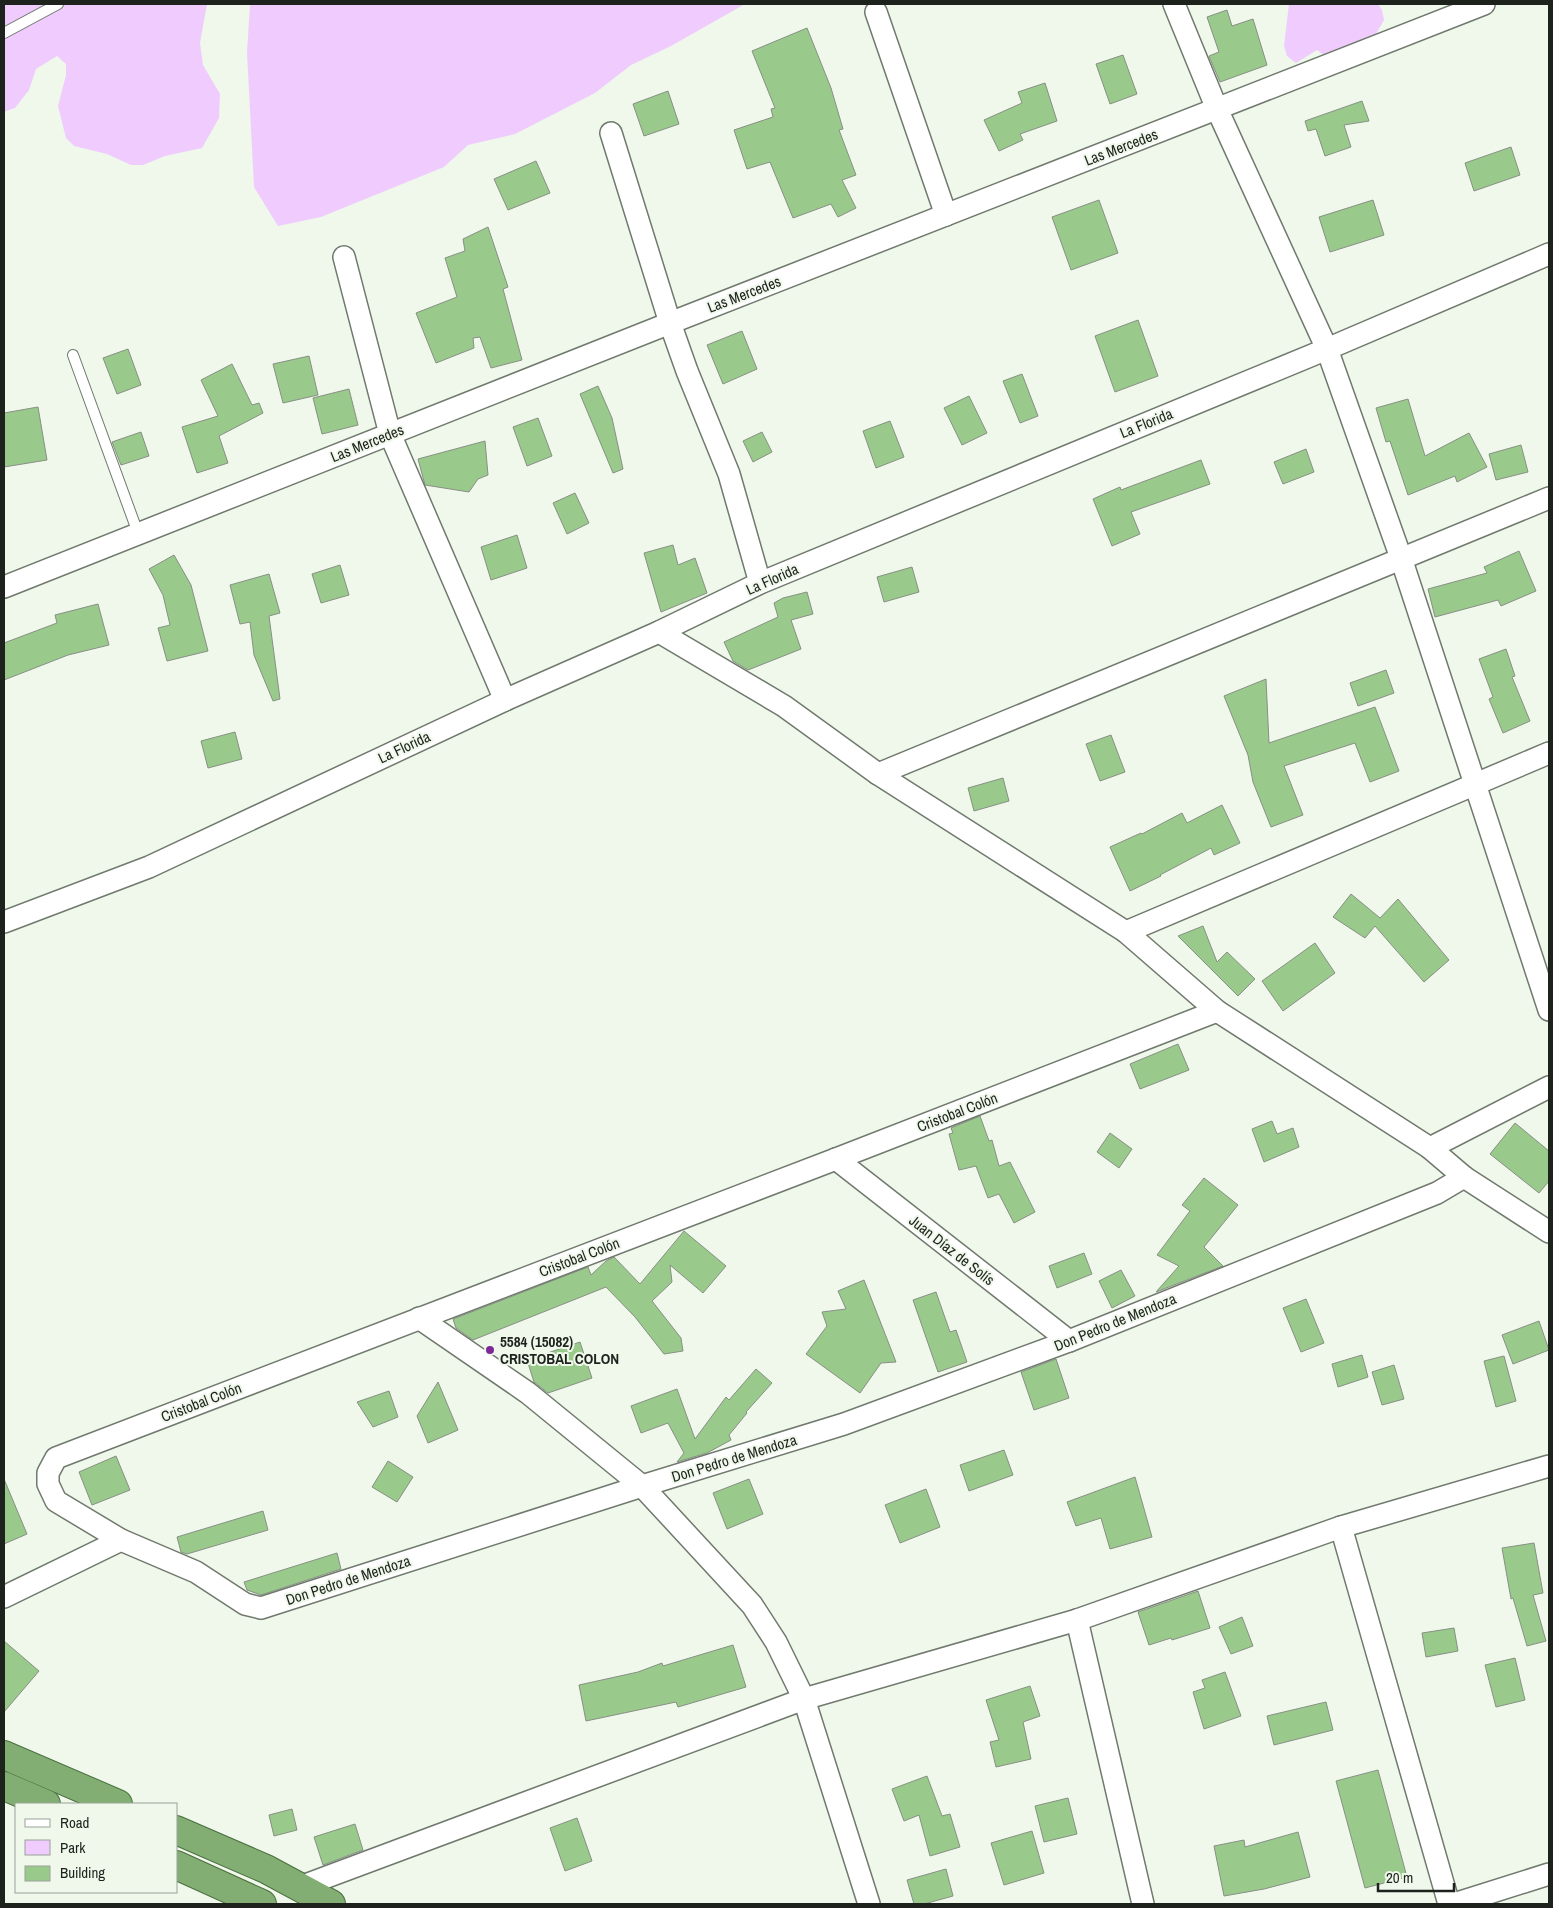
<svg xmlns="http://www.w3.org/2000/svg" width="1553" height="1908" font-family="'Archivo Narrow',sans-serif">
<style>
.green{fill:#efccfd}
.building{fill:#9ac98c;stroke:#879084}
.lines{fill:none;stroke-linecap:round;stroke-linejoin:round}
.service-casing{stroke:#70796d;stroke-width:12}
.minor-casing{stroke:#70796d;stroke-width:24}
.trunk-casing{stroke:#4a6f3e;stroke-width:30}
.service{stroke:#fff;stroke-width:10}
.minor{stroke:#fff;stroke-width:21}
.trunk{stroke:#82ae73;stroke-width:28}
.poi-dot{fill:#7c2897;stroke:#eff8eb;stroke-width:2}
.labels{text-anchor:middle;dominant-baseline:central;stroke-width:4;stroke-linejoin:round;paint-order:stroke}
.street-label{font-size:15px;fill:#1e221d;stroke:#eff8eb}
.poi-label{font-size:15px;font-weight:bold;fill:#1e221d;stroke:#eff8eb;text-anchor:start}
</style>
<rect width="100%" height="100%" fill="#eff8eb"/>
<g class="green">
<path d="M 4,4 L 207,4 L 200,43 L 203,65 L 220,94 L 219,118 L 202,148 L 165,156 L 143,165 L 131,165 L 107,154 L 74,146 L 66,138 L 58,106 L 66,75 L 66,64 L 57,56 L 36,69 L 29,90 L 15,108 L 4,112 Z"/>
<path d="M 250,4 L 745,4 L 671,46 L 631,65 L 595,93 L 515,134 L 468,145 L 444,167 L 321,217 L 278,226 L 254,187 L 247,53 Z"/>
<path d="M 1289,4 L 1333,4 L 1336,5 L 1378,4 L 1382,10 L 1384,20 L 1373,39 L 1326,57 L 1317,50 L 1296,63 L 1287,56 L 1284,46 Z"/>
</g>
<g class="building">
<path d="M 1227,10 L 1232,26 L 1253,19 L 1267,65 L 1220,82 L 1209,56 L 1219,52 L 1207,17 Z"/>
<path d="M 807,28 L 831,88 L 843,129 L 839,130 L 856,175 L 842,180 L 856,208 L 838,217 L 831,204 L 793,218 L 770,162 L 747,169 L 734,130 L 773,117 L 771,109 L 775,108 L 752,51 Z"/>
<path d="M 1123,55 L 1137,94 L 1110,104 L 1096,64 Z"/>
<path d="M 1045,83 L 1057,121 L 1020,134 L 1023,140 L 999,151 L 984,120 L 1022,103 L 1018,92 Z"/>
<path d="M 668,91 L 679,124 L 644,136 L 633,104 Z"/>
<path d="M 1362,101 L 1369,121 L 1344,125 L 1351,147 L 1325,156 L 1316,129 L 1308,131 L 1305,121 Z"/>
<path d="M 1511,147 L 1520,175 L 1474,191 L 1465,163 Z"/>
<path d="M 536,161 L 550,193 L 508,210 L 494,179 Z"/>
<path d="M 1099,200 L 1118,253 L 1071,270 L 1052,217 Z"/>
<path d="M 1373,200 L 1384,235 L 1330,252 L 1319,217 Z"/>
<path d="M 488,227 L 508,287 L 503,289 L 522,360 L 491,368 L 480,337 L 473,338 L 474,348 L 436,363 L 416,313 L 457,297 L 445,258 L 465,251 L 463,239 Z"/>
<path d="M 1138,320 L 1158,376 L 1115,392 L 1095,336 Z"/>
<path d="M 742,331 L 757,369 L 723,384 L 707,345 Z"/>
<path d="M 128,349 L 141,385 L 117,394 L 103,358 Z"/>
<path d="M 309,356 L 318,395 L 283,403 L 273,364 Z"/>
<path d="M 232,364 L 252,405 L 259,403 L 263,413 L 219,436 L 228,463 L 197,473 L 182,427 L 218,416 L 201,380 Z"/>
<path d="M 1022,374 L 1038,416 L 1020,423 L 1003,381 Z"/>
<path d="M 598,386 L 612,418 L 623,469 L 613,473 L 580,394 Z"/>
<path d="M 349,389 L 358,425 L 322,434 L 313,398 Z"/>
<path d="M 969,396 L 987,433 L 962,445 L 944,408 Z"/>
<path d="M 1408,399 L 1425,456 L 1469,433 L 1487,467 L 1457,482 L 1455,476 L 1408,495 L 1390,441 L 1386,442 L 1376,408 Z"/>
<path d="M 38,407 L 47,460 L 4,467 L 4,413 Z"/>
<path d="M 538,418 L 552,456 L 527,466 L 513,427 Z"/>
<path d="M 890,421 L 904,457 L 876,468 L 863,431 Z"/>
<path d="M 141,432 L 149,456 L 121,465 L 112,442 Z"/>
<path d="M 762,432 L 772,452 L 753,462 L 743,441 Z"/>
<path d="M 485,441 L 488,475 L 478,479 L 469,492 L 425,485 L 418,459 Z"/>
<path d="M 1521,445 L 1528,472 L 1496,480 L 1489,454 Z"/>
<path d="M 1306,449 L 1314,472 L 1283,484 L 1274,462 Z"/>
<path d="M 1201,460 L 1210,484 L 1131,512 L 1140,534 L 1112,546 L 1093,499 L 1120,487 L 1121,490 Z"/>
<path d="M 575,493 L 589,523 L 567,534 L 553,503 Z"/>
<path d="M 517,535 L 527,568 L 491,580 L 481,547 Z"/>
<path d="M 673,545 L 678,565 L 695,558 L 707,593 L 661,612 L 644,553 Z"/>
<path d="M 1519,551 L 1536,591 L 1501,606 L 1498,600 L 1435,617 L 1428,589 L 1487,573 L 1484,567 Z"/>
<path d="M 174,555 L 191,585 L 208,651 L 167,661 L 158,628 L 170,625 L 163,595 L 149,569 Z"/>
<path d="M 340,565 L 349,595 L 321,603 L 312,574 Z"/>
<path d="M 912,567 L 919,592 L 884,602 L 877,577 Z"/>
<path d="M 269,574 L 280,613 L 269,616 L 280,699 L 273,701 L 254,655 L 250,622 L 240,624 L 230,585 Z"/>
<path d="M 807,592 L 813,614 L 791,620 L 801,649 L 748,670 L 733,661 L 724,642 L 778,617 L 774,603 L 783,598 Z"/>
<path d="M 98,604 L 109,645 L 68,655 L 4,680 L 4,643 L 57,623 L 55,615 Z"/>
<path d="M 1506,649 L 1515,676 L 1512,677 L 1530,721 L 1503,733 L 1489,699 L 1493,697 L 1479,659 Z"/>
<path d="M 1386,670 L 1394,693 L 1358,706 L 1350,683 Z"/>
<path d="M 1266,679 L 1269,743 L 1375,707 L 1399,771 L 1370,782 L 1355,743 L 1284,766 L 1303,815 L 1271,827 L 1253,782 L 1248,755 L 1224,696 Z"/>
<path d="M 235,732 L 242,759 L 208,768 L 201,741 Z"/>
<path d="M 1111,735 L 1125,772 L 1100,781 L 1086,744 Z"/>
<path d="M 1003,778 L 1009,801 L 974,811 L 968,788 Z"/>
<path d="M 1222,805 L 1240,843 L 1214,855 L 1211,848 L 1160,875 L 1161,876 L 1130,891 L 1110,847 L 1141,833 L 1142,834 L 1182,813 L 1187,823 Z"/>
<path d="M 1351,894 L 1380,918 L 1398,899 L 1449,960 L 1424,982 L 1375,926 L 1365,938 L 1333,917 Z"/>
<path d="M 1203,926 L 1217,962 L 1227,952 L 1255,979 L 1238,996 L 1178,936 Z"/>
<path d="M 1315,943 L 1335,973 L 1283,1011 L 1262,981 Z"/>
<path d="M 1178,1044 L 1189,1070 L 1140,1089 L 1130,1064 Z"/>
<path d="M 980,1116 L 989,1141 L 992,1140 L 999,1166 L 1010,1162 L 1035,1212 L 1014,1223 L 999,1194 L 988,1198 L 976,1166 L 959,1170 L 949,1134 L 953,1133 L 951,1128 Z"/>
<path d="M 1272,1121 L 1277,1134 L 1293,1128 L 1299,1147 L 1264,1162 L 1252,1129 Z"/>
<path d="M 1515,1123 L 1549,1151 L 1549,1181 L 1539,1193 L 1490,1154 Z"/>
<path d="M 1110,1133 L 1132,1149 L 1119,1168 L 1097,1152 Z"/>
<path d="M 1204,1178 L 1238,1205 L 1204,1247 L 1223,1266 L 1156,1292 L 1179,1266 L 1157,1255 L 1190,1211 L 1182,1205 Z"/>
<path d="M 684,1231 L 726,1266 L 703,1293 L 670,1265 L 672,1282 L 652,1301 L 681,1338 L 683,1351 L 664,1354 L 635,1317 L 606,1287 L 473,1340 L 456,1328 L 453,1319 L 588,1267 L 591,1275 L 606,1261 L 614,1257 L 640,1284 Z"/>
<path d="M 1084,1253 L 1092,1274 L 1057,1288 L 1049,1266 Z"/>
<path d="M 1121,1270 L 1135,1296 L 1112,1308 L 1099,1281 Z"/>
<path d="M 864,1280 L 896,1362 L 881,1363 L 860,1393 L 806,1354 L 827,1326 L 822,1312 L 846,1309 L 838,1291 Z"/>
<path d="M 936,1292 L 950,1332 L 956,1330 L 967,1362 L 938,1372 L 913,1300 Z"/>
<path d="M 1306,1299 L 1324,1343 L 1301,1352 L 1283,1308 Z"/>
<path d="M 1539,1321 L 1549,1350 L 1513,1364 L 1502,1335 Z"/>
<path d="M 580,1342 L 592,1378 L 548,1393 L 534,1382 L 527,1360 Z"/>
<path d="M 1362,1355 L 1368,1377 L 1338,1387 L 1332,1364 Z"/>
<path d="M 1504,1356 L 1516,1401 L 1496,1407 L 1484,1361 Z"/>
<path d="M 1056,1359 L 1069,1398 L 1034,1410 L 1021,1372 Z"/>
<path d="M 1394,1365 L 1404,1399 L 1382,1405 L 1372,1372 Z"/>
<path d="M 756,1369 L 772,1383 L 746,1412 L 747,1413 L 729,1435 L 731,1440 L 707,1453 L 677,1462 L 684,1453 L 668,1423 L 641,1433 L 631,1406 L 677,1389 L 695,1439 L 726,1397 L 729,1400 Z"/>
<path d="M 438,1382 L 458,1430 L 428,1443 L 417,1416 Z"/>
<path d="M 389,1391 L 398,1417 L 373,1427 L 357,1402 Z"/>
<path d="M 1004,1450 L 1013,1475 L 969,1491 L 960,1465 Z"/>
<path d="M 116,1456 L 130,1490 L 92,1505 L 79,1472 Z"/>
<path d="M 388,1461 L 413,1477 L 397,1502 L 372,1487 Z"/>
<path d="M 1135,1477 L 1152,1537 L 1110,1549 L 1101,1518 L 1076,1526 L 1067,1502 Z"/>
<path d="M 4,1479 L 27,1534 L 4,1544 Z"/>
<path d="M 749,1479 L 763,1514 L 727,1529 L 713,1493 Z"/>
<path d="M 926,1489 L 940,1527 L 900,1543 L 885,1505 Z"/>
<path d="M 263,1511 L 268,1530 L 187,1554 L 181,1552 L 177,1537 Z"/>
<path d="M 1534,1543 L 1543,1593 L 1533,1595 L 1546,1641 L 1527,1646 L 1513,1598 L 1511,1599 L 1502,1548 Z"/>
<path d="M 337,1553 L 341,1569 L 261,1595 L 247,1590 L 244,1582 Z"/>
<path d="M 1198,1591 L 1210,1628 L 1172,1640 L 1171,1638 L 1149,1645 L 1138,1612 Z"/>
<path d="M 1242,1617 L 1253,1646 L 1231,1654 L 1219,1627 Z"/>
<path d="M 1454,1628 L 1458,1651 L 1426,1657 L 1422,1633 Z"/>
<path d="M 4,1641 L 39,1671 L 4,1712 Z"/>
<path d="M 733,1645 L 746,1687 L 678,1707 L 676,1702 L 586,1721 L 579,1685 L 638,1672 L 662,1663 L 663,1666 Z"/>
<path d="M 1515,1658 L 1525,1700 L 1496,1707 L 1485,1665 Z"/>
<path d="M 1225,1672 L 1241,1716 L 1204,1729 L 1193,1692 L 1205,1688 L 1202,1680 Z"/>
<path d="M 1030,1686 L 1040,1716 L 1023,1722 L 1031,1759 L 996,1767 L 990,1742 L 999,1740 L 986,1700 Z"/>
<path d="M 1326,1702 L 1333,1730 L 1274,1745 L 1267,1716 Z"/>
<path d="M 1378,1770 L 1407,1877 L 1365,1888 L 1336,1781 Z"/>
<path d="M 927,1776 L 942,1816 L 950,1814 L 960,1847 L 930,1856 L 919,1815 L 904,1821 L 892,1789 Z"/>
<path d="M 1068,1798 L 1077,1834 L 1044,1842 L 1035,1806 Z"/>
<path d="M 292,1809 L 297,1830 L 274,1836 L 269,1815 Z"/>
<path d="M 577,1818 L 592,1861 L 565,1871 L 550,1828 Z"/>
<path d="M 355,1824 L 363,1850 L 323,1865 L 314,1837 Z"/>
<path d="M 1032,1831 L 1044,1873 L 1004,1885 L 991,1843 Z"/>
<path d="M 1298,1832 L 1310,1877 L 1264,1889 L 1224,1896 L 1214,1846 L 1244,1840 L 1245,1847 Z"/>
<path d="M 946,1869 L 953,1896 L 924,1904 L 914,1904 L 907,1880 Z"/>
</g>
<g class="lines">
<g class="service-casing">
<g id="service">
<path d="M 4,33 L 58,4"/>
<path d="M 73,355 L 138,533"/>
</g>
</g>
<g class="minor-casing">
<g id="minor">
<path d="M 1174,4 L 1217,109 L 1327,349 L 1401,558 L 1549,1010"/>
<path d="M 876,12 L 946,215"/>
<path d="M 611,133 L 670,323 L 687,371 L 729,474 L 760,583"/>
<path d="M 344,257 L 390,434 L 505,700"/>
<path d="M 4,587 L 670,323 L 1484,4"/>
<path d="M 659,632 L 784,706 L 878,774 L 1126,932 L 1217,1011 L 1430,1148 L 1464,1177 L 1549,1232"/>
<path d="M 878,774 L 1549,498"/>
<path d="M 4,922 L 149,867 L 505,700 L 659,632 L 760,583 L 1327,349 L 1549,254"/>
<path d="M 1126,932 L 1549,753"/>
<path d="M 1430,1148 L 1549,1087"/>
<path d="M 836,1159 L 1069,1341"/>
<path d="M 419,1318 L 528,1393 L 642,1486 L 752,1605 L 776,1642 L 804,1699 L 869,1904"/>
<path d="M 1341,1527 L 1449,1904"/>
<path d="M 121,1540 L 56,1501 L 48,1484 L 48,1473 L 56,1458 L 836,1159 L 1217,1011"/>
<path d="M 4,1597 L 121,1540 L 196,1572 L 245,1604 L 261,1608 L 642,1486 L 844,1424 L 1069,1341 L 1437,1193 L 1464,1177"/>
<path d="M 1077,1620 L 1143,1904"/>
<path d="M 300,1887 L 804,1699 L 1077,1620 L 1341,1527 L 1549,1466"/>
<path d="M 1454,1904 L 1549,1874"/>
</g>
</g>
<g class="trunk-casing">
<g id="trunk">
<path d="M 4,1755 L 118,1804"/>
<path d="M 4,1786 L 46,1804"/>
<path d="M 176,1830 L 266,1869 L 331,1904"/>
<path d="M 176,1865 L 262,1904"/>
</g>
</g>
<use href="#service" class="service"/>
<use href="#minor" class="minor"/>
<use href="#trunk" class="trunk"/>
</g>
<circle class="poi-dot" cx="490" cy="1350" r="5"/>
<g class="labels">
<g class="street-label">
<text transform="translate(1121 147) rotate(-21)">Las Mercedes</text>
<text transform="translate(744 294) rotate(-21)">Las Mercedes</text>
<text transform="translate(1146 423) rotate(-22)">La Florida</text>
<text transform="translate(367 443) rotate(-22)">Las Mercedes</text>
<text transform="translate(772 579) rotate(-24)">La Florida</text>
<text transform="translate(404 747) rotate(-25)">La Florida</text>
<text transform="translate(957 1112) rotate(-21)">Cristobal Colón</text>
<text transform="translate(952 1250) rotate(38)">Juan Díaz de Solís</text>
<text transform="translate(579 1257) rotate(-21)">Cristobal Colón</text>
<text transform="translate(1115 1322) rotate(-22)">Don Pedro de Mendoza</text>
<text transform="translate(201 1402) rotate(-21)">Cristobal Colón</text>
<text transform="translate(734 1458) rotate(-17)">Don Pedro de Mendoza</text>
<text transform="translate(348 1580) rotate(-18)">Don Pedro de Mendoza</text>
</g>
<g class="poi-label">
<text x="500" y="1341">5584 (15082)<tspan x="500" dy="17">CRISTOBAL COLON</tspan></text>
</g>
</g>
<rect width="1553" height="1908" fill="none" stroke="#1e221d" stroke-width="10"/>
<rect x="15" y="1803" width="162" height="90" fill="#eff8eb" stroke="#9ba299"/>
<rect x="25" y="1819" width="25" height="8" fill="#ffffff" stroke="#9ba299"/>
<text x="60" y="1828" font-size="15" fill="#1e221d">Road</text>
<rect x="25" y="1840" width="25" height="15" fill="#efccfd" stroke="#9ba299"/>
<text x="60" y="1853" font-size="15" fill="#1e221d">Park</text>
<rect x="25" y="1866" width="25" height="15" fill="#9ac98c" stroke="#9ba299"/>
<text x="60" y="1878" font-size="15" fill="#1e221d">Building</text>
<path d="M1378 1883v8h76v-8" fill="none" stroke="#1e221d" stroke-width="2.5"/>
<text x="1386" y="1883" font-size="15" fill="#1e221d" stroke="#eff8eb" stroke-width="4" paint-order="stroke">20 m</text>
</svg>
